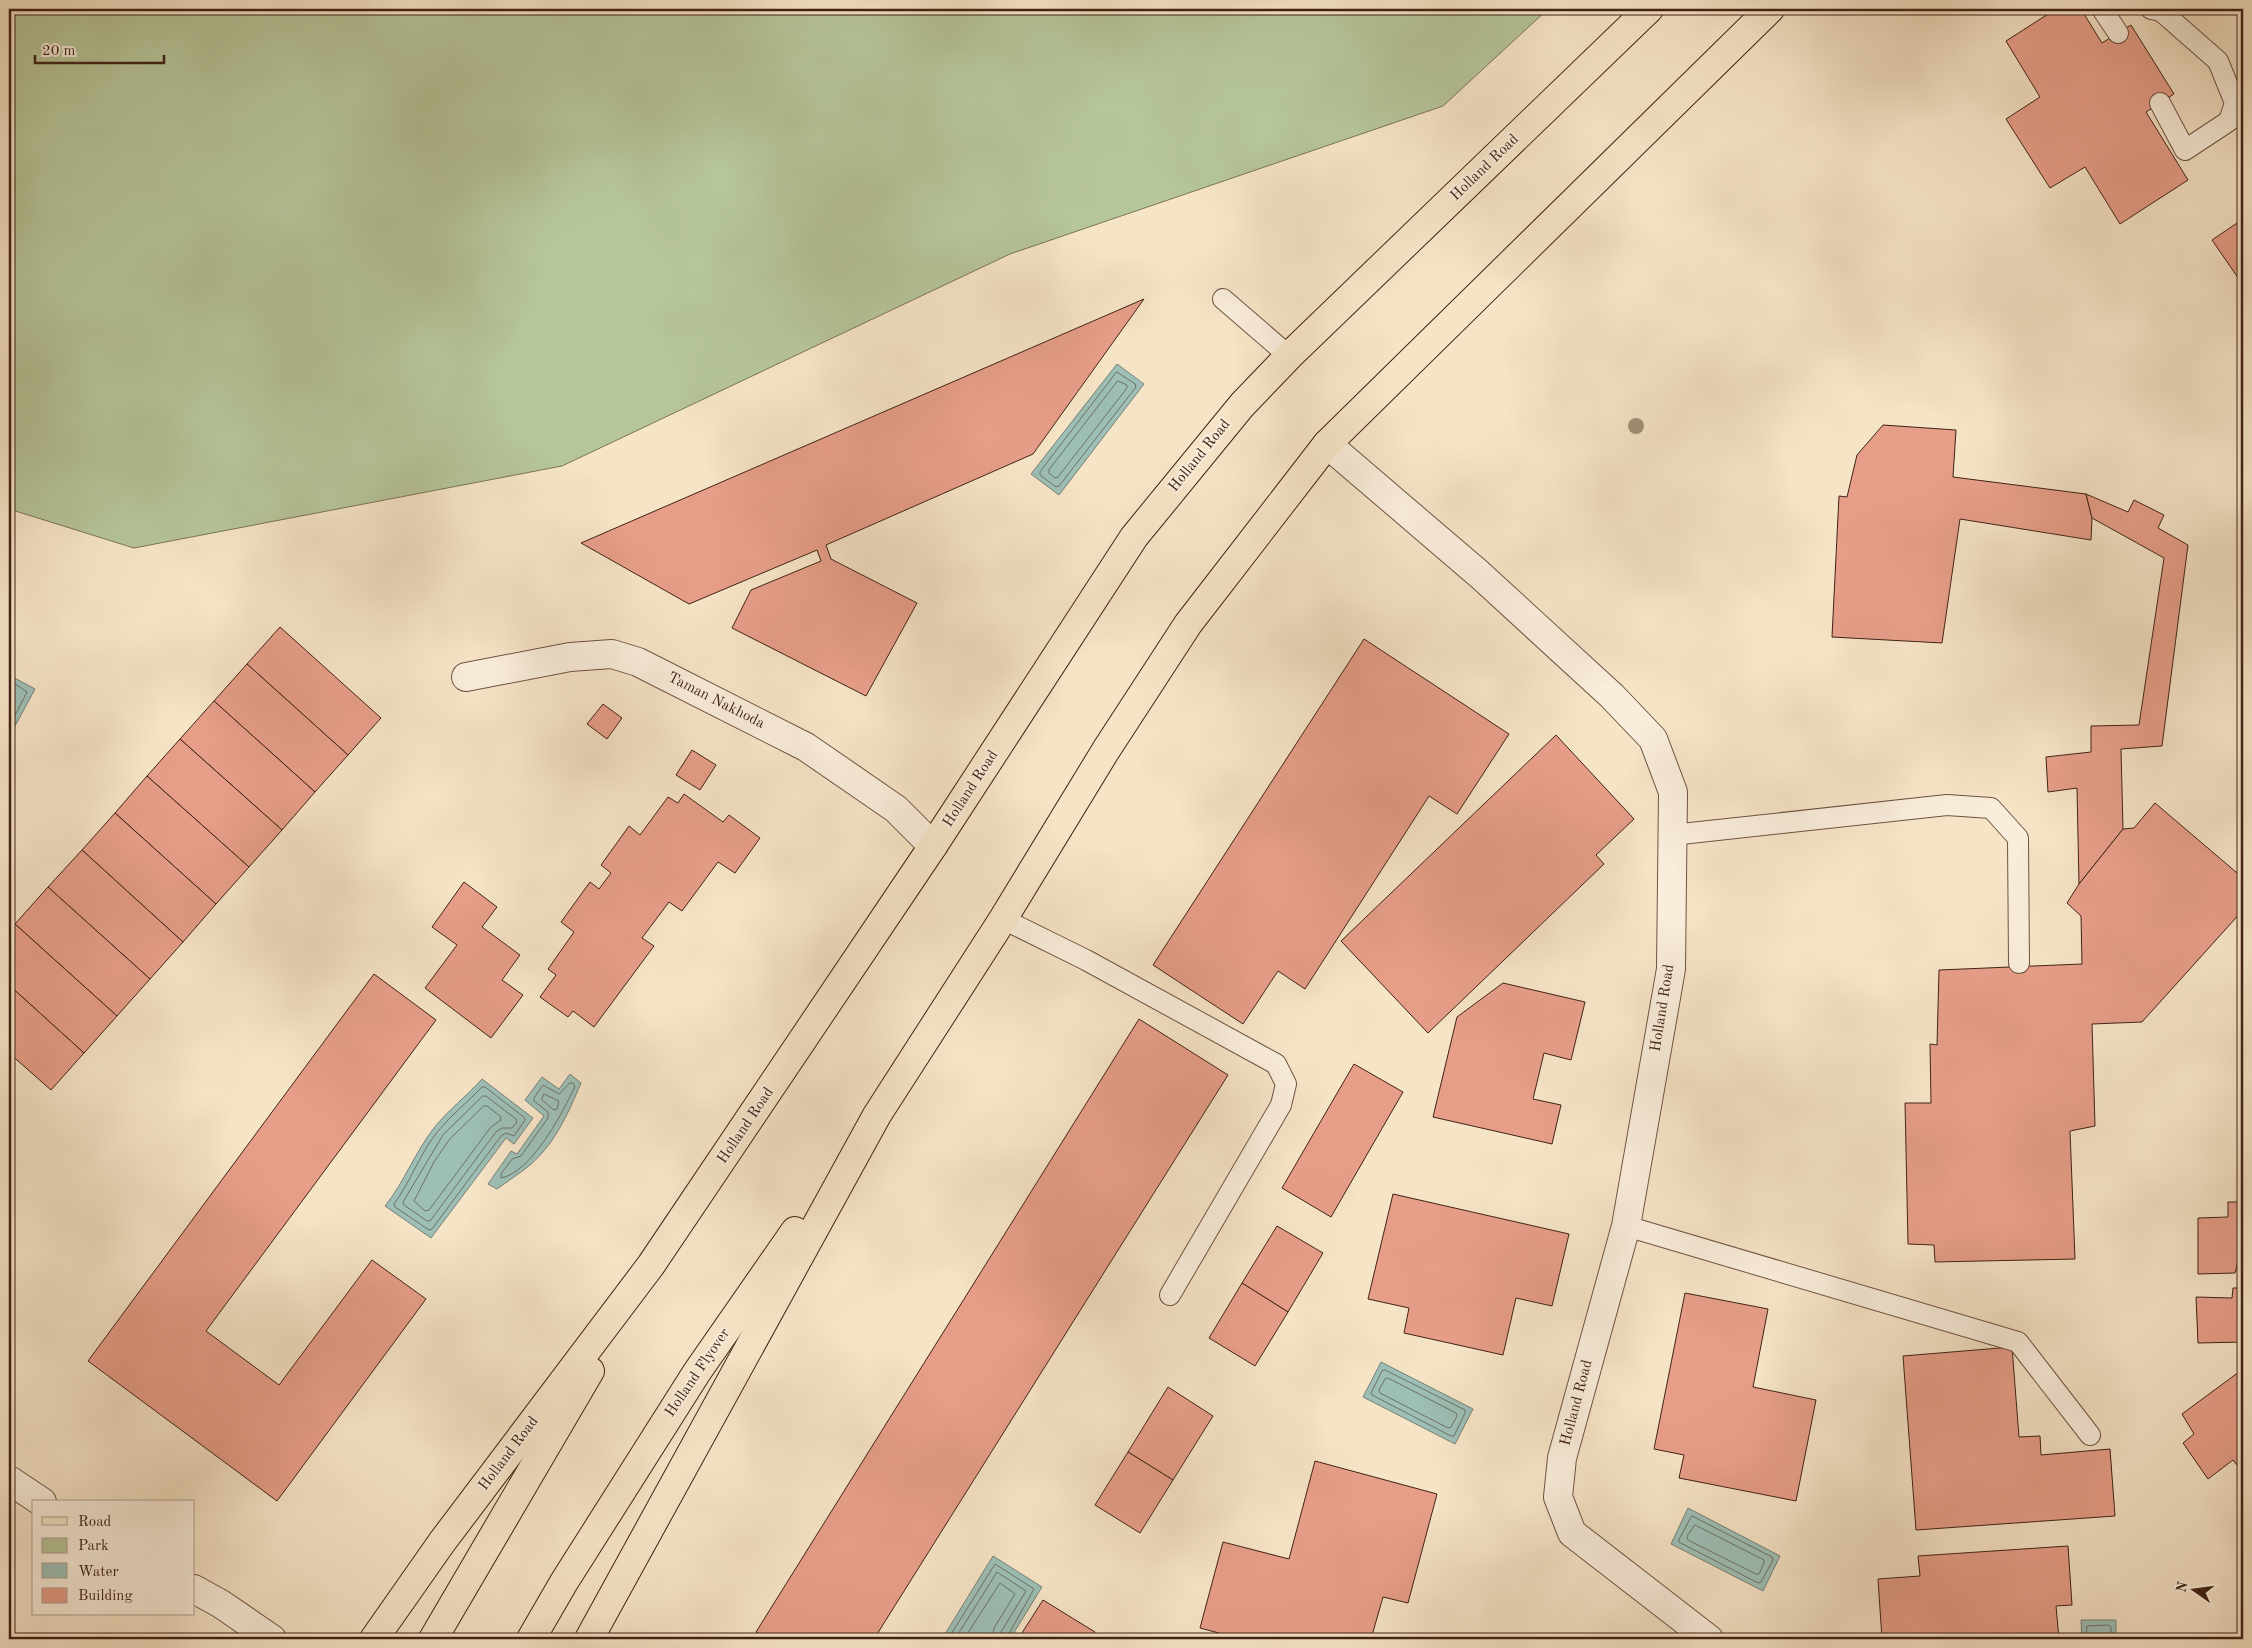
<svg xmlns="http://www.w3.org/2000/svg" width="2252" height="1648" font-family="'Old Standard TT',serif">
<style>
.green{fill:#b6c59a;stroke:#7b7458}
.water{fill:#9dbfb6;stroke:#788076}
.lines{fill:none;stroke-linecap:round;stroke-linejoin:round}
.shore{stroke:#6e7066;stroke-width:1}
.building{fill:#e79e89;stroke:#402216}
.lane-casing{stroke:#6e5242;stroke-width:22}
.street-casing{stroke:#6e5242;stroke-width:30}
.primary-casing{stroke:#402216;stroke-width:30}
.lane{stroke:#f9eddb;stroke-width:20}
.street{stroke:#f9eddb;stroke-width:28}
.primary{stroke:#f6e4c7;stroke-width:28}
.tree{fill:#a29078}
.labels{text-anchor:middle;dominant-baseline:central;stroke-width:4;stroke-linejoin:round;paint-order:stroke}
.street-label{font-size:15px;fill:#402216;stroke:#f9eddb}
</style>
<rect width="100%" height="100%" fill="#f6e4c7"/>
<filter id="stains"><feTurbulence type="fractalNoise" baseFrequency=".004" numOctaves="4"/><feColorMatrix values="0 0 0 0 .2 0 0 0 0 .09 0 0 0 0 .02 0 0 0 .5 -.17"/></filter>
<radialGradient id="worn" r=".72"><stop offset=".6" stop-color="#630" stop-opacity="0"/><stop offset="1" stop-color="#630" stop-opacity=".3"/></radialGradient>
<path class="green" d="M 9,9 L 1548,9 L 1443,106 L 1010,254 L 562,466 L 134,548 L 9,509 Z"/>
<g class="water">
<path d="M 1117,364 L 1144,384 L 1059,495 L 1031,474 Z"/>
<path d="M 9,675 L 35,689 L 9,737 Z"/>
<path d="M 570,1074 L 581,1083 C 568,1114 553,1148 525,1169 C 516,1176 506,1182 497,1189 L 488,1184 L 511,1151 L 517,1154 L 544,1116 L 525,1100 L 542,1077 L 559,1089 Z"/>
<path d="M 482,1079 L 533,1118 L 514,1144 L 506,1138 L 431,1238 L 385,1206 C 405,1181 415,1152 434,1128 C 448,1110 467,1096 482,1079 Z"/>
<path d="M 1381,1362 L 1473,1409 L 1455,1444 L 1363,1397 Z"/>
<path d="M 1688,1508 L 1780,1556 L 1763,1591 L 1671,1544 Z"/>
<path d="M 993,1556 L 1042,1587 L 1010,1639 L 942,1639 Z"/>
<path d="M 2081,1620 L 2116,1620 L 2116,1639 L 2082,1639 Z"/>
</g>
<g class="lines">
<g class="shore">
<path d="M 1117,372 L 1135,384 L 1136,387 L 1059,486 L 1056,487 L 1040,475 L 1040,472 Z"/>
<path d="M 1118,381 L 1127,385 L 1127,388 L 1058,477 L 1055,478 L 1049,473 L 1049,470 Z"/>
<path d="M 9,680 L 27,692 L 9,727"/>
<path d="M 570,1083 L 573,1083 L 575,1086 C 564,1111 531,1173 501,1178 L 501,1174 L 512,1159 L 521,1156 L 548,1118 L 548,1112 L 534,1101 L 534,1098 L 543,1085 L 559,1094 Z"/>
<path d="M 482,1087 L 485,1087 L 525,1118 L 525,1120 L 514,1136 L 506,1133 L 501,1136 L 432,1229 L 429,1230 L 395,1207 L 394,1204 C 411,1181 420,1153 438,1131 C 451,1115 468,1102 482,1087 Z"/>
<path d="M 544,1094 L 559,1101 L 557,1109 L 554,1110 L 542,1100 Z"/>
<path d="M 483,1096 L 486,1096 L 516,1119 L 517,1122 L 512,1128 L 502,1128 L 496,1132 L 430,1221 L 427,1221 L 404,1205 L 403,1202 L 443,1135 Z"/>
<path d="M 484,1106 L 487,1106 L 500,1116 L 501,1120 L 491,1127 L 429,1210 L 425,1211 L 414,1201 L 434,1162 L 449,1140 Z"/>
<path d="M 1385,1370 L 1465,1410 L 1465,1413 L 1454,1436 L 1451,1436 L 1372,1395 L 1371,1393 L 1382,1371 Z"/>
<path d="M 1388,1378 L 1456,1413 L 1457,1416 L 1451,1427 L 1448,1428 L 1380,1393 L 1379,1390 L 1385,1379 Z"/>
<path d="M 1692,1516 L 1772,1557 L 1773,1560 L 1761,1582 L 1758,1583 L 1679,1542 L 1679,1540 Z"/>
<path d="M 1695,1525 L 1764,1560 L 1764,1563 L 1759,1574 L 1756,1574 L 1688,1540 L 1687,1537 Z"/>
<path d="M 948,1639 L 995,1564 L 1034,1589 L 1006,1639"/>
<path d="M 955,1639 L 997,1572 L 1026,1591 L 1001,1632 L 1000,1639"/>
<path d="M 964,1639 L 1000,1583 L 1015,1594 L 994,1628 L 992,1639"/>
<path d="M 2086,1639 L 2087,1626 L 2108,1625 L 2111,1627 L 2111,1639"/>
</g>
</g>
<g class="building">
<path d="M 2056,9 L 2081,9 L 2102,43 L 2131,25 L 2174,94 L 2146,112 L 2188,180 L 2120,224 L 2085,167 L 2050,188 L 2006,119 L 2040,97 L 2006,41 Z"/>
<path d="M 2243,219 L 2243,285 L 2212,240 Z"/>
<path d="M 1144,299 L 1033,454 L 826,545 L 831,559 L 917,603 L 866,696 L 732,628 L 751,590 L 821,561 L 817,550 L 689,604 L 581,543 Z"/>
<path d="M 1883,425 L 1956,430 L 1953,477 L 2086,494 L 2092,518 L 2091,540 L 1960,519 L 1942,643 L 1832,637 L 1839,496 L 1847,497 L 1857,455 Z"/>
<path d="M 2086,494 L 2128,512 L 2134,500 L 2164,515 L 2158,528 L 2188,545 L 2162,746 L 2121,749 L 2123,829 L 2079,884 L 2077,788 L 2048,792 L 2046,757 L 2091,752 L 2091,726 L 2139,725 L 2164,558 L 2092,518 Z"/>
<path d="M 280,627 L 381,718 L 348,755 L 247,664 Z"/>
<path d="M 1364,639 L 1509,734 L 1457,814 L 1429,796 L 1305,989 L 1278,971 L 1243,1024 L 1153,965 Z"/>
<path d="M 247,664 L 348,755 L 315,792 L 214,701 Z"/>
<path d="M 214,701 L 315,792 L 282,830 L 180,739 Z"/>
<path d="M 603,704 L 622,718 L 607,739 L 587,724 Z"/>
<path d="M 1556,735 L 1634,819 L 1596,855 L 1604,864 L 1428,1033 L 1341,941 Z"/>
<path d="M 180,739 L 282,830 L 249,867 L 147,776 Z"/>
<path d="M 692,750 L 716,765 L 700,790 L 676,775 Z"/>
<path d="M 147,776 L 249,867 L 216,904 L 115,813 Z"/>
<path d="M 684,794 L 723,822 L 729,815 L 760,838 L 735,873 L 718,862 L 682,911 L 669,902 L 642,938 L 654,946 L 594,1027 L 573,1011 L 568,1017 L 540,997 L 556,975 L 548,969 L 574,932 L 561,922 L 590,882 L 599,889 L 611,873 L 601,865 L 629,826 L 640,835 L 668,797 L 678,803 Z"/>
<path d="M 2155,803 L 2243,878 L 2243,910 L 2142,1022 L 2092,1024 L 2095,1126 L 2070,1131 L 2075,1259 L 1935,1262 L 1934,1245 L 1908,1244 L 1905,1103 L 1931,1103 L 1930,1044 L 1937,1045 L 1939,970 L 2082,964 L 2081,916 L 2067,903 L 2079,884 L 2123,829 L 2134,828 Z"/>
<path d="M 115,813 L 216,904 L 183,942 L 82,850 Z"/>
<path d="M 82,850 L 183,942 L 150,979 L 48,887 Z"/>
<path d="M 464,882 L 497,907 L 482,927 L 520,955 L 502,980 L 523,995 L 491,1038 L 425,988 L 457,945 L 432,927 Z"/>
<path d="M 48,887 L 150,979 L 117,1016 L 15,924 Z"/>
<path d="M 15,924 L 117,1016 L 84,1053 L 9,985 L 9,932 Z"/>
<path d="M 374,974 L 436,1020 L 206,1331 L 279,1385 L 372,1260 L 426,1299 L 277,1501 L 88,1361 Z"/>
<path d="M 1503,983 L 1585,1002 L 1571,1060 L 1544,1053 L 1533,1099 L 1561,1105 L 1552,1144 L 1433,1117 L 1457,1017 Z"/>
<path d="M 9,985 L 84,1053 L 51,1090 L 9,1053 Z"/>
<path d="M 1139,1019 L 1228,1075 L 874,1639 L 768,1639 L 756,1632 Z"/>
<path d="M 1354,1064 L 1403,1092 L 1331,1217 L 1282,1188 Z"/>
<path d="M 1393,1194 L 1569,1234 L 1552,1306 L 1516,1298 L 1503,1355 L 1404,1333 L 1409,1308 L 1368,1299 Z"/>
<path d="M 2228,1202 L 2243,1202 L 2243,1253 L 2240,1253 L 2235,1273 L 2198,1274 L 2198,1218 L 2228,1217 Z"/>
<path d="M 1277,1226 L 1323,1253 L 1288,1312 L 1242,1283 Z"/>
<path d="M 1242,1283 L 1288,1312 L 1255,1366 L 1209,1338 Z"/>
<path d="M 2233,1288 L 2243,1288 L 2243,1342 L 2198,1343 L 2196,1297 L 2232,1298 Z"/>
<path d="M 1685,1293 L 1768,1309 L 1753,1387 L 1816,1400 L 1796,1501 L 1679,1478 L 1684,1455 L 1654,1449 Z"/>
<path d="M 2012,1347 L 2019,1437 L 2040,1436 L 2041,1455 L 2110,1449 L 2115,1516 L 1916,1530 L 1903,1356 Z"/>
<path d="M 2243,1369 L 2243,1468 L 2240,1469 L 2233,1460 L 2208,1479 L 2183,1443 L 2194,1434 L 2182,1414 Z"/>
<path d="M 1168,1387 L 1213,1416 L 1173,1480 L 1128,1452 Z"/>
<path d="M 1128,1452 L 1173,1480 L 1140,1533 L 1095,1505 Z"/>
<path d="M 1315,1461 L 1437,1494 L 1408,1603 L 1383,1597 L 1371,1639 L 1241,1639 L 1200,1628 L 1223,1542 L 1289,1559 Z"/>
<path d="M 2068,1546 L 2072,1605 L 2056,1606 L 2059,1639 L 1882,1639 L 1878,1579 L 1920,1576 L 1918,1556 Z"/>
<path d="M 1043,1600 L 1095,1632 L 1091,1639 L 1018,1639 Z"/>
</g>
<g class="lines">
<g class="lane-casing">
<g id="lane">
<path d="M 2102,9 L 2118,33"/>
<path d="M 2151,9 L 2161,11 L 2218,61 L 2235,103 L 2229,121 L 2185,150 L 2160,103"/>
<path d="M 1223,299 L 1289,356"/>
<path d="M 1672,835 L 1947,805 L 1991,808 L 2018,838 L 2019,963"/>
<path d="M 1003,919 L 1086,960 L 1276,1064 L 1286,1084 L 1281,1105 L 1170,1295"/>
<path d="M 1626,1226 L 2018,1342 L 2090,1435"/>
</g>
</g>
<g class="street-casing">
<g id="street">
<path d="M 1327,444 L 1479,574 L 1612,696 L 1653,739 L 1673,792 L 1671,969 L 1626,1226 L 1562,1458 L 1558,1497 L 1572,1533 L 1709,1639"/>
<path d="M 466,677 L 570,657 L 612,654 L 638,662 L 806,747 L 896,809 L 933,846"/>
<path d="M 9,1480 L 42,1502"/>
<path d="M 194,1589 L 221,1604 L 272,1639"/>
</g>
</g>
<g class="primary-casing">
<g id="primary">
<path d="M 374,1639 L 442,1542 L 651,1265 L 933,846 L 1134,537 L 1242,405 L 1289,356 L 1649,9"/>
<path d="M 433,1639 L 590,1371"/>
<path d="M 531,1639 L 564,1582 L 697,1372 L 795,1231"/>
<path d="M 589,1639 L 877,1115 L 1003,919 L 1106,750 L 1188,624 L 1327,444 L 1770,9"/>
</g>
</g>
<use href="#lane" class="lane"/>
<use href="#street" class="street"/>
<use href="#primary" class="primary"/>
</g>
<circle class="tree" cx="1636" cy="426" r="8"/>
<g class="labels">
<g class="street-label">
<text transform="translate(1485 168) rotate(-44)">Holland Road</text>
<text transform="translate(1200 456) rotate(-51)">Holland Road</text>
<text transform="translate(716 701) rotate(27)">Taman Nakhoda</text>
<text transform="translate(971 789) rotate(-57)">Holland Road</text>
<text transform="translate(1663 1008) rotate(-81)">Holland Road</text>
<text transform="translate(746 1126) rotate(-56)">Holland Road</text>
<text transform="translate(698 1373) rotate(-56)">Holland Flyover</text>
<text transform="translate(1577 1403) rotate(-75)">Holland Road</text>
<text transform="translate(509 1454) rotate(-53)">Holland Road</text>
</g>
</g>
<rect width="2252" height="1648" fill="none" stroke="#f6e4c7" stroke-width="30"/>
<rect x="10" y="10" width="2232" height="1628" fill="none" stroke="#402216" stroke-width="2.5"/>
<rect x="15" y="15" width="2222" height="1618" fill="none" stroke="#402216"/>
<rect x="32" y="1500" width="162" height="115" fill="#f9eddb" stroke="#af9c8c"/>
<rect x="42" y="1517" width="25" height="8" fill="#f6e4c7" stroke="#af9c8c"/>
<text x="78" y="1526" font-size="15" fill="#402216">Road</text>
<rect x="42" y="1538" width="25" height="15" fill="#b6c59a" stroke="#af9c8c"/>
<text x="78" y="1550" font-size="15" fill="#402216">Park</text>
<rect x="42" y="1563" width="25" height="15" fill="#9dbfb6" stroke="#af9c8c"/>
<text x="78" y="1576" font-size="15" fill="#402216">Water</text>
<rect x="42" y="1588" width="25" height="15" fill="#e79e89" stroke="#af9c8c"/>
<text x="78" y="1600" font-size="15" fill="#402216">Building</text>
<g transform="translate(2194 1590) rotate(284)" stroke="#f9eddb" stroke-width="4" paint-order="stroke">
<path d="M0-4L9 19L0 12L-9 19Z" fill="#402216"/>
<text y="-8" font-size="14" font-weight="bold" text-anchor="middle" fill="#402216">N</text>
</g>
<path d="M35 55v8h129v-8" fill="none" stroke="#402216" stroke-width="2.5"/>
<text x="42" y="55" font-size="15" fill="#402216" stroke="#f9eddb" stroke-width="4" paint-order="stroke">20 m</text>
<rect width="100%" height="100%" filter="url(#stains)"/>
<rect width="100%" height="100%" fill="url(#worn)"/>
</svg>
